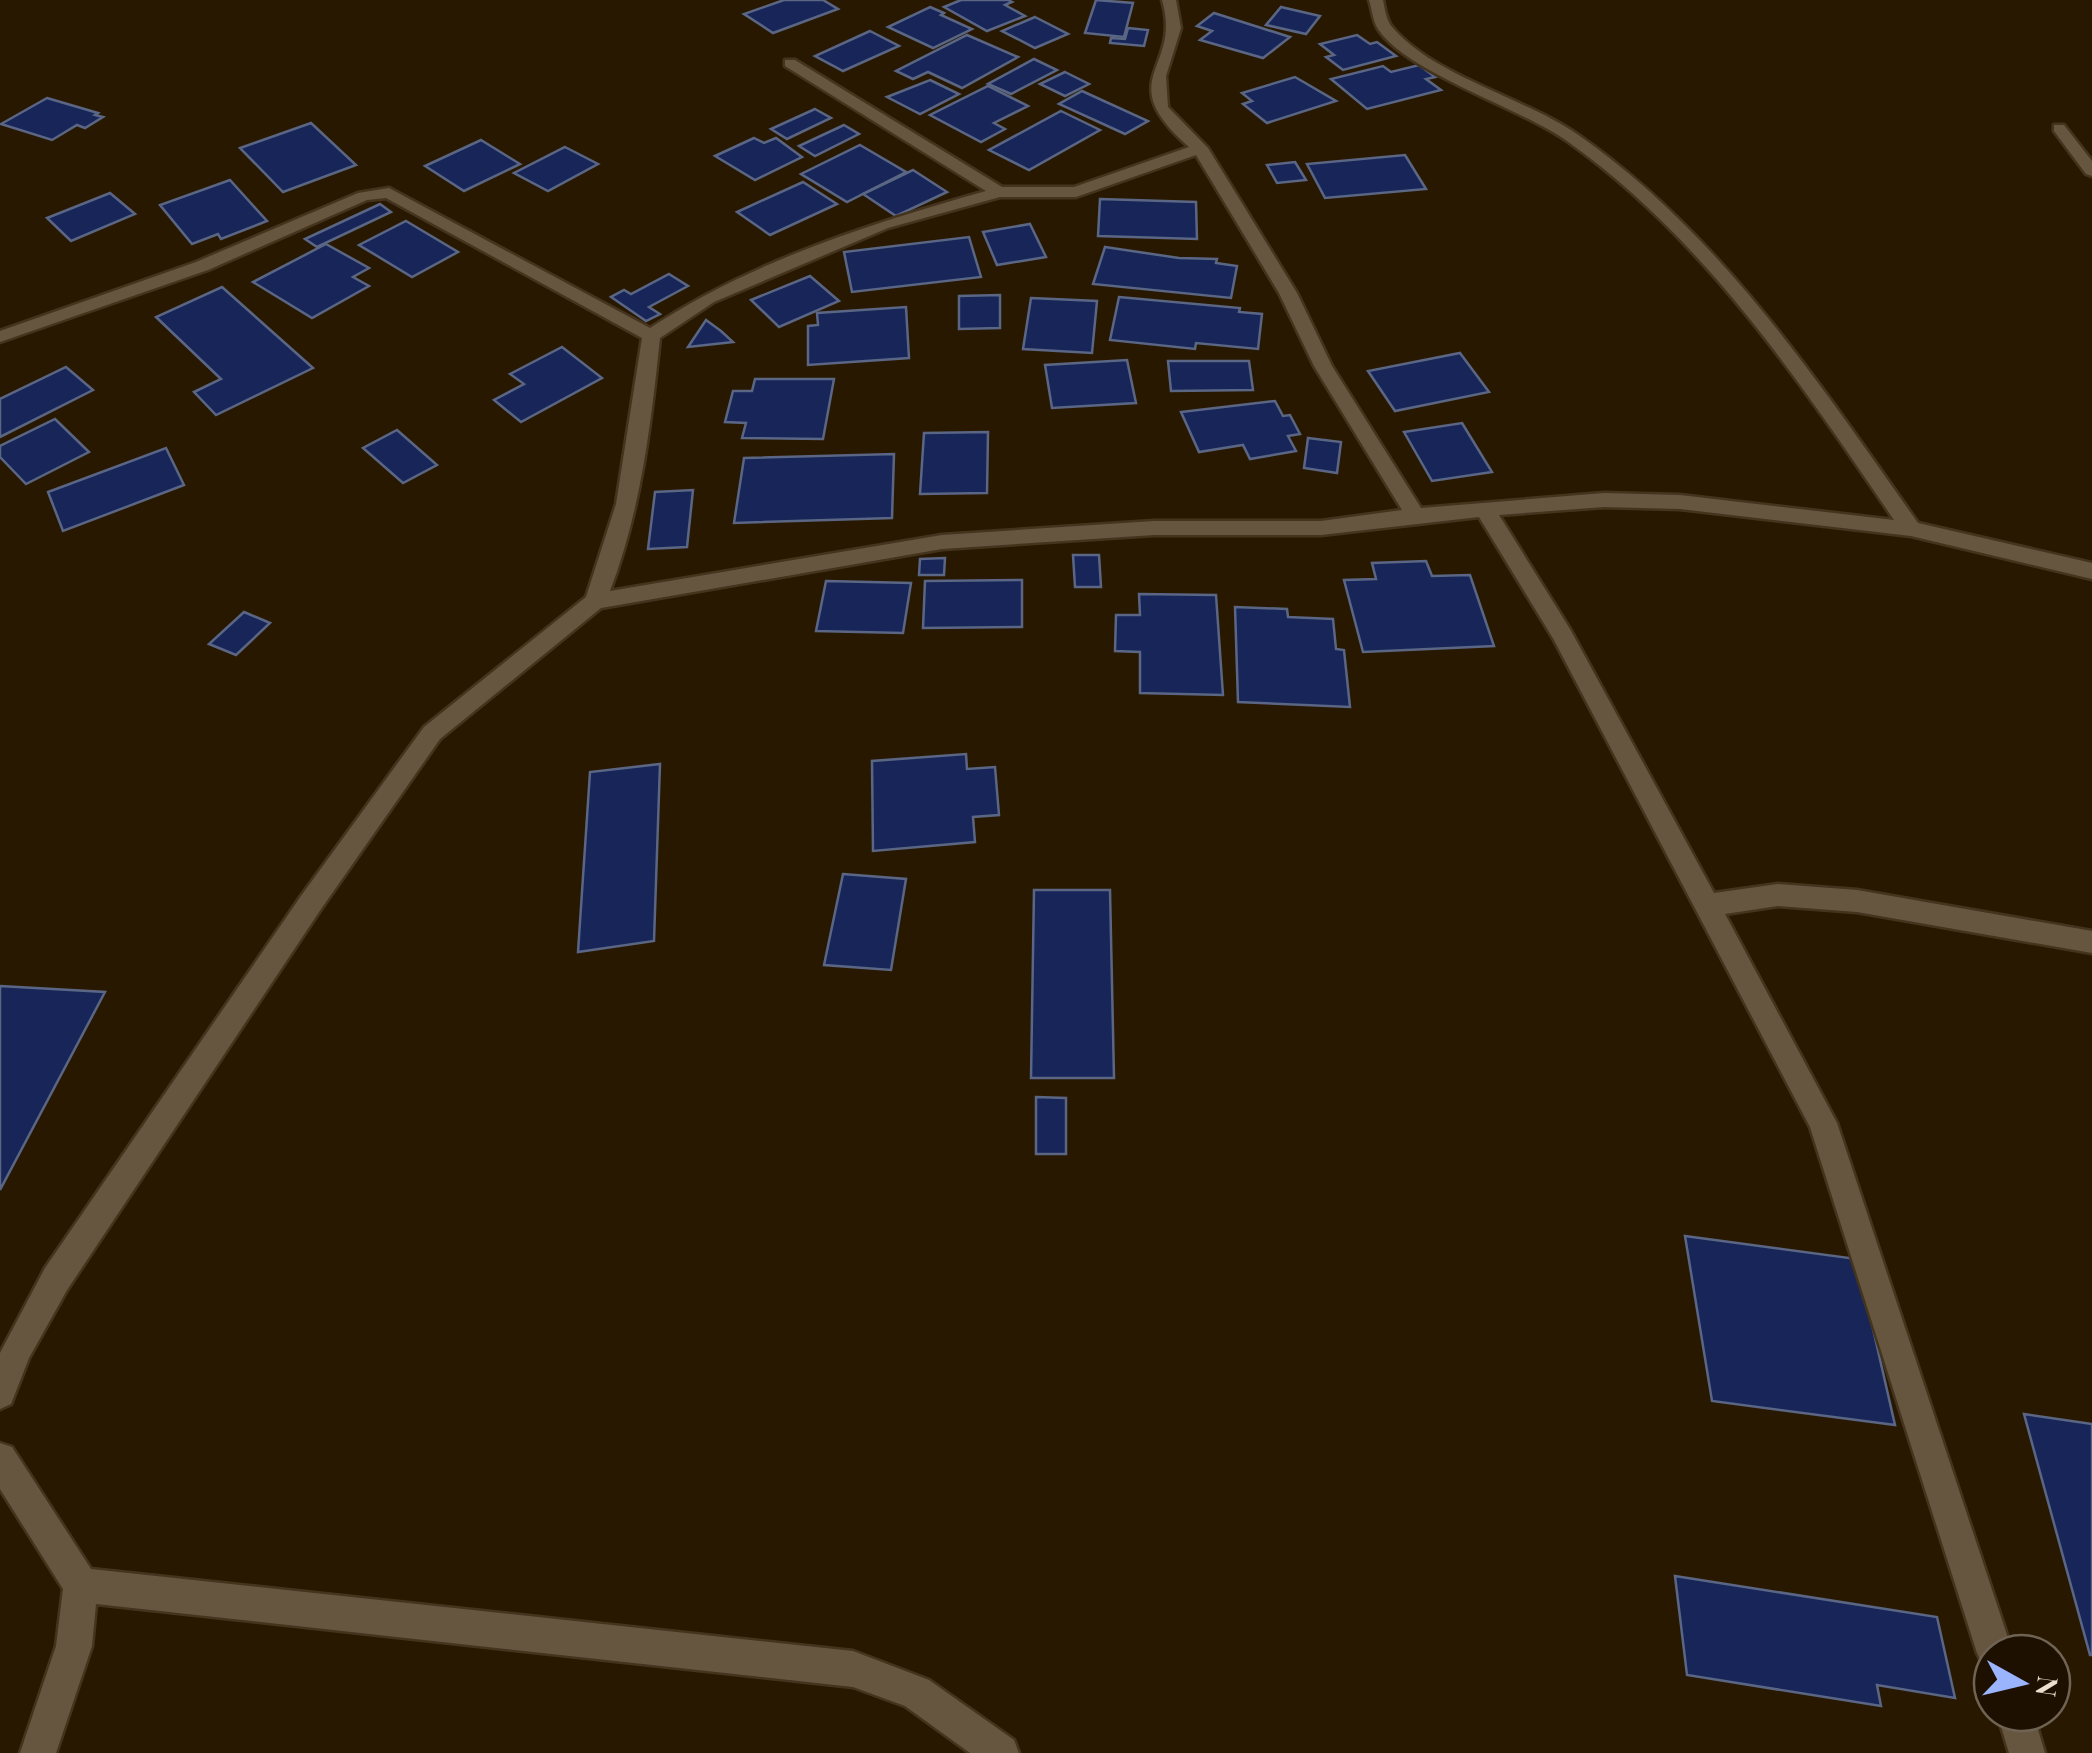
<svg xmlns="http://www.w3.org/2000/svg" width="2092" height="1753" font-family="'Playfair Display',serif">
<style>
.building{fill:#172558;stroke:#5a6684;stroke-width:2.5}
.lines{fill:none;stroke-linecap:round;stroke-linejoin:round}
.street-casing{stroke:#44341d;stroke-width:5}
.street{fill:#67563f;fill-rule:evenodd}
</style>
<rect width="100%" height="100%" fill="#291800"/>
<g class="building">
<path d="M 784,0 L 823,0 L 838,9 L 773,33 L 744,14 Z"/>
<path d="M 961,0 L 1008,0 L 1012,2 L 1005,5 L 1025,16 L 987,31 L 944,7 Z"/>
<path d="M 1096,0 L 1133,3 L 1124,37 L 1085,33 Z"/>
<path d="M 930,7 L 944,13 L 941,15 L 972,29 L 933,48 L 888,27 Z"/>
<path d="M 1281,7 L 1320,16 L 1306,34 L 1266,25 Z"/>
<path d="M 1214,13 L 1290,37 L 1263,58 L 1200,40 L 1212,31 L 1197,26 Z"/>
<path d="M 1035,17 L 1068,34 L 1035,48 L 1002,31 Z"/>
<path d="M 1128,28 L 1148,30 L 1144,46 L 1110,43 L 1111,38 L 1125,39 Z"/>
<path d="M 870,31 L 899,46 L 843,71 L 815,56 Z"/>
<path d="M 967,35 L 1018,57 L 962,88 L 928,72 L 913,79 L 896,71 Z"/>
<path d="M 1357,35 L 1370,44 L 1377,42 L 1396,56 L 1343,70 L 1326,57 L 1334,55 L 1320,44 Z"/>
<path d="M 1034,59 L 1057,70 L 1011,94 L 988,84 Z"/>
<path d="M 1419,65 L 1435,77 L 1426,79 L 1441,90 L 1367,109 L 1331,79 L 1383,66 L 1391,72 Z"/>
<path d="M 1065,72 L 1089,84 L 1065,96 L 1040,84 Z"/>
<path d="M 1295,77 L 1336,101 L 1267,123 L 1243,104 L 1252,101 L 1242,93 Z"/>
<path d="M 930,80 L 959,94 L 920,114 L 887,97 Z"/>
<path d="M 988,86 L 1028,106 L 994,123 L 1005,129 L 981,142 L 930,115 Z"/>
<path d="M 1082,91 L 1148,121 L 1125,134 L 1059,104 Z"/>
<path d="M 47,98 L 98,113 L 95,115 L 103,117 L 85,128 L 77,125 L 52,140 L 1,124 Z"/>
<path d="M 815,109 L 831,118 L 787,139 L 771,129 Z"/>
<path d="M 1061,111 L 1100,130 L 1029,170 L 989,150 Z"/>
<path d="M 311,123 L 356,165 L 283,192 L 240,148 Z"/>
<path d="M 844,125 L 859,134 L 815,156 L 799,146 Z"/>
<path d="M 754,138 L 764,143 L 776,138 L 802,157 L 755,180 L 715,156 Z"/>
<path d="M 481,140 L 520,164 L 464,191 L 425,166 Z"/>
<path d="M 860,145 L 906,172 L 847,202 L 801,174 Z"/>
<path d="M 565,147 L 598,164 L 548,191 L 514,173 Z"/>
<path d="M 1405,155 L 1426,189 L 1325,198 L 1307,164 Z"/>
<path d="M 1295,162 L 1306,180 L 1277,183 L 1267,165 Z"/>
<path d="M 913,170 L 947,192 L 896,216 L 863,194 Z"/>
<path d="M 230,180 L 267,221 L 221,239 L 218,234 L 192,244 L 160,205 Z"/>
<path d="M 803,182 L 837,204 L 770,235 L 737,212 Z"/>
<path d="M 110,193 L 135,214 L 71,241 L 47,218 Z"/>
<path d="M 1100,199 L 1196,202 L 1197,239 L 1098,236 Z"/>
<path d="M 380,204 L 391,212 L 317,247 L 305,239 Z"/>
<path d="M 406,221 L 458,252 L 412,277 L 359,245 Z"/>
<path d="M 1030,224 L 1046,257 L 997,265 L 983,232 Z"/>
<path d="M 969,237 L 981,277 L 852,292 L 844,252 Z"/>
<path d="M 326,244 L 369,268 L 353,277 L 369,286 L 312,318 L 253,282 Z"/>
<path d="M 1105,247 L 1179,258 L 1217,259 L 1216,263 L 1237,266 L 1231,298 L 1093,284 Z"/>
<path d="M 669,274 L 688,286 L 649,307 L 660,314 L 646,321 L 611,297 L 624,290 L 631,294 Z"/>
<path d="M 810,276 L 839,301 L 779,327 L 751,300 Z"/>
<path d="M 222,287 L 313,368 L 216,415 L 194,392 L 221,379 L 156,317 Z"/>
<path d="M 1000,295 L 1000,328 L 959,329 L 959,296 Z"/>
<path d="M 1119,297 L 1240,308 L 1239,312 L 1262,314 L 1258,349 L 1196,343 L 1195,349 L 1110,340 Z"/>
<path d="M 1031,298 L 1097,301 L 1092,353 L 1023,349 Z"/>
<path d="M 906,307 L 909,358 L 808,365 L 808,326 L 818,325 L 817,313 Z"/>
<path d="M 706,320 L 721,331 L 733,342 L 688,347 Z"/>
<path d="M 562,347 L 602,378 L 521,422 L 494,400 L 524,384 L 510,374 Z"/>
<path d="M 1460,353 L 1489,392 L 1395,411 L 1368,371 Z"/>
<path d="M 1127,360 L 1136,403 L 1052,408 L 1045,365 Z"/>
<path d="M 1168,361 L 1249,361 L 1253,390 L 1171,391 Z"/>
<path d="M 66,367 L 93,390 L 0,437 L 0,399 Z"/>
<path d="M 755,379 L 834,379 L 823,439 L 742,438 L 746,423 L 725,422 L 733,391 L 752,391 Z"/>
<path d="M 1275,401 L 1283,416 L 1290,415 L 1300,434 L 1288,436 L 1296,451 L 1250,459 L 1243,445 L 1199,452 L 1181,412 Z"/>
<path d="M 55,419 L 89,452 L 26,484 L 0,457 L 0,446 Z"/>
<path d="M 1462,423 L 1492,472 L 1432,481 L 1404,432 Z"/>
<path d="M 397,430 L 437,465 L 403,483 L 363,448 Z"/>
<path d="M 988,432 L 987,493 L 920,494 L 924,433 Z"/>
<path d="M 1308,438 L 1341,442 L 1337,473 L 1304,468 Z"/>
<path d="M 166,448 L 184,485 L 63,531 L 48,492 Z"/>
<path d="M 894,454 L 892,518 L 734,523 L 744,458 Z"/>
<path d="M 693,490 L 687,547 L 648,549 L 655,492 Z"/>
<path d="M 1073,555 L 1099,555 L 1101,587 L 1075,587 Z"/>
<path d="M 945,558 L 944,575 L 919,575 L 920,559 Z"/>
<path d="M 1426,561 L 1432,576 L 1470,575 L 1494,646 L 1363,652 L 1344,580 L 1376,579 L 1372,563 Z"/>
<path d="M 1022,580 L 1022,627 L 923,628 L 925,581 Z"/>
<path d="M 826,581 L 911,583 L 903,633 L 816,631 Z"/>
<path d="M 1139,594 L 1216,595 L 1223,695 L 1140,693 L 1140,652 L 1115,651 L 1116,615 L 1140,615 Z"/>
<path d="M 1235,607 L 1287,609 L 1288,617 L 1333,619 L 1336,649 L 1344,650 L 1350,707 L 1238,702 Z"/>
<path d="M 244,612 L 270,623 L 236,655 L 209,644 Z"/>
<path d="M 966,754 L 967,769 L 995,767 L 999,815 L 973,817 L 975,842 L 873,851 L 872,761 Z"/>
<path d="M 660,764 L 654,941 L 578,952 L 590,772 Z"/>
<path d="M 843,874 L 906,879 L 891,970 L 824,965 Z"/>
<path d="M 1034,890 L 1110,890 L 1114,1078 L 1031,1078 Z"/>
<path d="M 0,986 L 105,992 L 0,1190 Z"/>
<path d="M 1036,1097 L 1066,1098 L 1066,1154 L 1036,1154 Z"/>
<path d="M 1685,1236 L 1857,1259 L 1895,1425 L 1712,1401 Z"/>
<path d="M 2024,1414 L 2092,1424 L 2092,1655 L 2090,1655 Z"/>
<path d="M 1675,1576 L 1937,1617 L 1955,1698 L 1877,1685 L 1881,1706 L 1687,1675 Z"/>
</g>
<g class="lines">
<g class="street-casing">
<g id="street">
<path d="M 1162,0 L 1176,0 L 1181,28 L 1166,76 L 1168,107 L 1208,148 L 1297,293 L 1332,366 L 1421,508 L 1604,493 L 1680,495 L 1894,520 C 1800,382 1705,239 1567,141 C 1521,108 1407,73 1378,29 C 1373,22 1372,9 1369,0 L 1383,0 C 1385,9 1386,21 1393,28 C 1434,76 1525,98 1577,134 C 1721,234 1819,383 1918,523 L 2092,563 L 2092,579 L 1911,536 L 1680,509 L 1604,507 L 1499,515 L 1570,629 L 1714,893 L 1778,884 L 1857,890 L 2092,931 L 2092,953 L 1857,912 L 1778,906 L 1725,914 L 1837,1123 L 2013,1653 L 1992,1653 L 1992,1669 L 1983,1665 L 1977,1653 L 1810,1127 L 1554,640 L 1479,517 L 1321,535 L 1154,535 L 942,549 L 601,608 L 440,739 L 319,912 L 67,1290 L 29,1358 L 11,1404 L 0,1409 L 0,1353 L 45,1268 L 301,896 L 424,727 L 586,597 L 616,504 L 642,338 L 386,198 L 367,200 L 208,270 L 0,342 L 0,331 L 196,262 L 358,193 L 389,188 L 650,328 C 752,261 869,224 986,191 L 785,66 L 785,60 L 795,60 L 1002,187 L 1074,187 L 1189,147 C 1110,78 1183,70 1162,0 ZM 1196,155 L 1279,293 L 1314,366 L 1402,510 L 1321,521 L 1154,521 L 942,535 L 610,591 C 641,510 651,424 660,338 L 714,302 L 888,228 L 1000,197 L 1076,197 Z"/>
<path d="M 2054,125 L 2064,125 L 2092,161 L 2092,176 L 2086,174 L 2054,131 Z"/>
<path d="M 0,1443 L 12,1447 L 91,1569 L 853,1651 L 929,1680 L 1014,1740 L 1019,1753 L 970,1753 L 905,1706 L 853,1687 L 96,1604 L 92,1646 L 56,1753 L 20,1753 L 56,1646 L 63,1589 L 0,1489 Z"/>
<path d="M 1997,1713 L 2033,1713 L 2045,1753 L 2009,1753 Z"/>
</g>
</g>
<use href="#street" class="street"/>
</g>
<g transform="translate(2022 1683) rotate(98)"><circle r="48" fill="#1d1000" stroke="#6f6353" stroke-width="2.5"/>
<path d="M0-8L18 38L0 25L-18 38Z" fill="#9ab5fd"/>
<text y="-15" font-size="28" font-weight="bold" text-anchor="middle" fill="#ebe0d0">N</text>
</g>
</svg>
